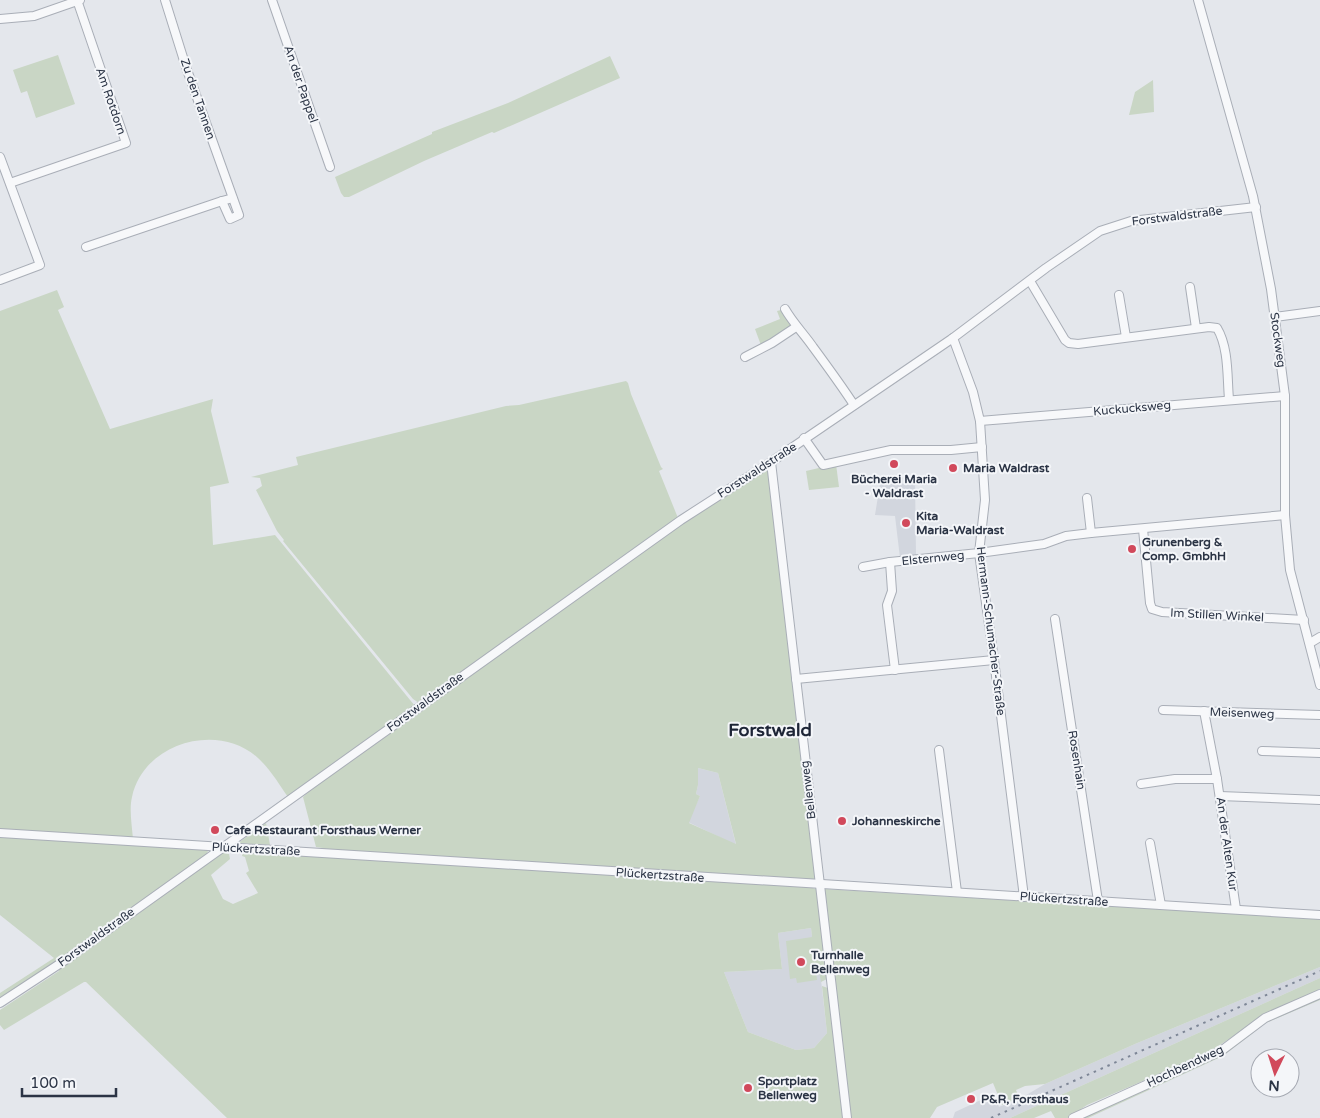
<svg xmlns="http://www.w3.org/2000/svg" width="1320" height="1118" font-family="'Varela Round',sans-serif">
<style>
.built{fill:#d2d6de}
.green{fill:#c9d6c5;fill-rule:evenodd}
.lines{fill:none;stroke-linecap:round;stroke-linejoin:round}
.minor-casing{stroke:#a9aeb7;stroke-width:10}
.minor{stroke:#f7f8fa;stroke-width:8}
.rail{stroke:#7d8696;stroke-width:2;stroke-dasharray:2.5 5;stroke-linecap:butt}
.poi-dot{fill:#d1495b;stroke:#f4f6f9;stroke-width:2}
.labels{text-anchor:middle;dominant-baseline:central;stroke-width:4;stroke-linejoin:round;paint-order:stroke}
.street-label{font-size:12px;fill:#2b3445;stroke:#f4f6f9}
.poi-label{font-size:12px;font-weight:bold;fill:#2b3445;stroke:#f4f6f9;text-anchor:start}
.district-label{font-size:18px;font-weight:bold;fill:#1d2536;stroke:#f4f6f9}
</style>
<rect width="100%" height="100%" fill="#e4e7ec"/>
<g class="built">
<path d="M 915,477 L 916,556 L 900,558 L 895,516 L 875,515 L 881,478 Z"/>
<path d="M 698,768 L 718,773 L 736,845 L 688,822 L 700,796 L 696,794 L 698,785 Z"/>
<path d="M 811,928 L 816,971 L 820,971 L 827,1033 L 814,1048 L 796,1050 L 748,1032 L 724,972 L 782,969 L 778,933 Z"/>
<path d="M 1320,967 L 1320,978 L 1010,1118 L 953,1118 L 955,1112 L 994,1094 L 999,1107 L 1015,1100 L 1016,1101 L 1045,1084 L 1135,1044 Z"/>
</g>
<g class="green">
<path d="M 58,55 L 75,104 L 36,118 L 27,91 L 21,93 L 13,70 Z"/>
<path d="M 610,56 L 620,78 L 494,133 L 492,132 L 424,161 L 349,197 L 344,197 L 341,193 L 335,177 L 432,134 L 432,132 L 508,103 Z"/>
<path d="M 1153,80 L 1154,112 L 1129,115 L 1135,92 Z"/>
<path d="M 57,290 L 64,307 L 58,310 L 110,429 L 213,399 L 211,411 L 229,483 L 210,487 L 213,545 L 275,535 L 415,706 L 288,797 C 279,784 270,769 258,758 C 218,721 143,743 132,797 C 129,809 132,826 133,839 L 0,831 L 0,311 Z"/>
<path d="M 781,310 C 787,314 791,320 792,326 L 762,348 L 755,329 L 780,319 L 777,311 Z"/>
<path d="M 626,381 L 628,383 L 631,394 L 661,467 L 663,469 L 659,471 L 678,518 L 419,703 L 413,699 L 283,541 L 284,540 L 277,531 L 256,490 L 262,486 L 260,478 L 251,477 L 298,465 L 296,457 L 506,406 L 519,405 Z"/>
<path d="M 836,464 L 839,487 L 809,490 L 806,471 Z"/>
<path d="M 768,468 L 816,875 L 815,879 L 811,881 L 324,850 L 323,848 L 316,847 L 303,797 L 307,793 L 306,790 L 655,541 ZM 698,768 L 718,773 L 736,844 L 689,823 L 700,796 L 696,794 L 698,785 Z"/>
<path d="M 266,823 L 270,845 L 238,843 Z"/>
<path d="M 0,837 L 205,849 L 208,851 L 206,855 L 58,962 L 0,999 L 0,993 L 54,958 L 0,915 Z"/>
<path d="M 221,852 L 229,854 L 230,859 L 211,875 L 223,899 L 233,904 L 258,893 L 246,873 L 249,871 L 245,857 L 242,856 L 243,852 L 809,887 L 816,889 L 827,979 L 821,982 L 819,971 L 816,972 L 817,980 L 797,983 L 796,978 L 790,979 L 786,941 L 812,937 L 811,928 L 778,933 L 782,969 L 724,972 L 748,1032 L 796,1050 L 814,1048 L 827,1033 L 822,986 L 828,988 L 843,1118 L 227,1118 L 86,982 L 84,982 L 4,1030 L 0,1025 L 0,1010 L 59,971 L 59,968 Z"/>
<path d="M 824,889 L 1320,919 L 1320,967 L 1135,1044 L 1045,1084 L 1025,1086 L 1016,1090 L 1019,1098 L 1016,1101 L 1015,1100 L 1002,1105 L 993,1083 L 937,1107 L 930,1118 L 850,1118 Z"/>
<path d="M 1320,978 L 1320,989 L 1265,1015 L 1223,1043 L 1201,1056 L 1087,1105 L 1068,1118 L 1055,1118 L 1051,1111 L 1034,1118 L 1010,1118 Z"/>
<path d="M 1320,997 L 1320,1000 L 1266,1023 L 1223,1056 L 1088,1118 L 1079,1118 L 1222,1054 L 1265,1022 Z"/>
</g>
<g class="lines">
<g class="minor-casing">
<g id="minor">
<path d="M 165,0 L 186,67 L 239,215 L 230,219 L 222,201 L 233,198"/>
<path d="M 272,0 L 330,167"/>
<path d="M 1198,0 L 1253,196 L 1271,289 L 1285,396 L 1285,515 L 1290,570 L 1320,685"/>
<path d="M 0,19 L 34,16 L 80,0"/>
<path d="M 0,157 L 40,265 L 0,280"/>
<path d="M 10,183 L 126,143 L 77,0"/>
<path d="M 86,247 L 222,201"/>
<path d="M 1030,281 L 1065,340 L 1069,343 L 1078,344 L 1209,327 L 1217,328 C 1229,348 1227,377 1229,399"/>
<path d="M 1190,287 L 1196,328"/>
<path d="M 1119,295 L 1126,337"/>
<path d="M 785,309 C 793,323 804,334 813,347 C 827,366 841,385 854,405"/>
<path d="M 1275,317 L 1320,311"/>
<path d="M 953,338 L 973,392 L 980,421 L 985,500 L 979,553 L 994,660 L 1024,897"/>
<path d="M 745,357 L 772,343 L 796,327"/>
<path d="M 980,421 L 1285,396"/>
<path d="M 804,438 L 823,465 L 891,450 L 951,450 L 982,447"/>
<path d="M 771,462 L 847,1118"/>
<path d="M 1087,498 L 1091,533"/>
<path d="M 1143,529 L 1150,603 L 1152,609 L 1162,612 L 1304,620"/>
<path d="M 890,562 L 892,591 L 887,605 L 895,670"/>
<path d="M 863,567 L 890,562 L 979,553 L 1044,544 L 1066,536 L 1091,533 L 1285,515"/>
<path d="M 1055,619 L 1098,901"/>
<path d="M 1310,643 L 1320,637"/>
<path d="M 796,679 L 994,660"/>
<path d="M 1163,710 L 1320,715"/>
<path d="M 1204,711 L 1217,779 L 1236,909"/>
<path d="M 939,750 L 957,892"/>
<path d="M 1262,751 L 1320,753"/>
<path d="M 1141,784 L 1175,779 L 1217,779"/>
<path d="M 1220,796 L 1320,800"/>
<path d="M 0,833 L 1320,915"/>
<path d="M 1150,843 L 1161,905"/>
<path d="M 0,1003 L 67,959 L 681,520 L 771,462 L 953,338 L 1046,268 L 1100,231 L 1131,221 L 1256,207"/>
<path d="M 1073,1118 L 1221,1051 L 1265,1018 L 1320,994"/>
</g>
</g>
<use href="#minor" class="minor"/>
<path class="rail" d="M 991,1118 L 1320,971"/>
</g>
<g class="poi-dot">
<circle cx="894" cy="464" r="5"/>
<circle cx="953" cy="468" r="5"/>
<circle cx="906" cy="523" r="5"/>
<circle cx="1132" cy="549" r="5"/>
<circle cx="842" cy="821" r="5"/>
<circle cx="215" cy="830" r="5"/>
<circle cx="801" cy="962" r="5"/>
<circle cx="748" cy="1088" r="5"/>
<circle cx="971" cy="1099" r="5"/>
</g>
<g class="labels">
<g class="street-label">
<text transform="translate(301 84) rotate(71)">An der Pappel</text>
<text transform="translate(198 99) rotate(71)">Zu den Tannen</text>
<text transform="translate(111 101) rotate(71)">Am Rotdorn</text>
<text transform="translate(1177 216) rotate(-7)">Forstwaldstraße</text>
<text transform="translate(1278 340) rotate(82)">Stockweg</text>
<text transform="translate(1132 408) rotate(-5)">Kuckucksweg</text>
<text transform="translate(757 470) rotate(-33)">Forstwaldstraße</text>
<text transform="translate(933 558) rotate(-6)">Elsternweg</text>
<text transform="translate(1217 615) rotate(3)">Im Stillen Winkel</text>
<text transform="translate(991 631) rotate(83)">Hermann-Schumacher-Straße</text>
<text transform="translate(425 702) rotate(-36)">Forstwaldstraße</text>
<text transform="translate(1242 713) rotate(2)">Meisenweg</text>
<text transform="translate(1077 760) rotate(81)">Rosenhain</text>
<text transform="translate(808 790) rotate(-97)">Bellenweg</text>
<text transform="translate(1227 844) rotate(82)">An der Alten Kur</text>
<text transform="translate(256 849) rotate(3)">Plückertzstraße</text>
<text transform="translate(660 875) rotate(4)">Plückertzstraße</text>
<text transform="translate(1064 899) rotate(4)">Plückertzstraße</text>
<text transform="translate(96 937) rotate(-36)">Forstwaldstraße</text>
<text transform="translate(1185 1066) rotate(-25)">Hochbendweg</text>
</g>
<g class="poi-label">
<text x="963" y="468">Maria Waldrast</text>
<text x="894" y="479" text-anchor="middle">Bücherei Maria<tspan x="894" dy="14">- Waldrast</tspan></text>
<text x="916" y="516">Kita<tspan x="916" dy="14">Maria-Waldrast</tspan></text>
<text x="1142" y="542">Grunenberg &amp;<tspan x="1142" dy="14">Comp. GmbhH</tspan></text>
<text x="852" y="821">Johanneskirche</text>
<text x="225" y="830">Cafe Restaurant Forsthaus Werner</text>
<text x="811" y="955">Turnhalle<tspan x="811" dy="14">Bellenweg</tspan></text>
<text x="758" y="1081">Sportplatz<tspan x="758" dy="14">Bellenweg</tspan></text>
<text x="981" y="1099">P&amp;R, Forsthaus</text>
</g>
<g class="district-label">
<text x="770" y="730">Forstwald</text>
</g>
</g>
<g transform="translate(1275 1073) rotate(184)"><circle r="24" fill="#f4f6f9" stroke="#a4a8b1"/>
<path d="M0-4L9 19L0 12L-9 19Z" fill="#d1495b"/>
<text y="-8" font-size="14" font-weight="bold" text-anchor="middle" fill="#2b3445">N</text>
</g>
<path d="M22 1088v8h94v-8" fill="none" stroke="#2b3445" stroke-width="2.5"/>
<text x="30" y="1088" font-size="15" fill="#2b3445" stroke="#f4f6f9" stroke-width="4" paint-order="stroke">100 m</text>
</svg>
